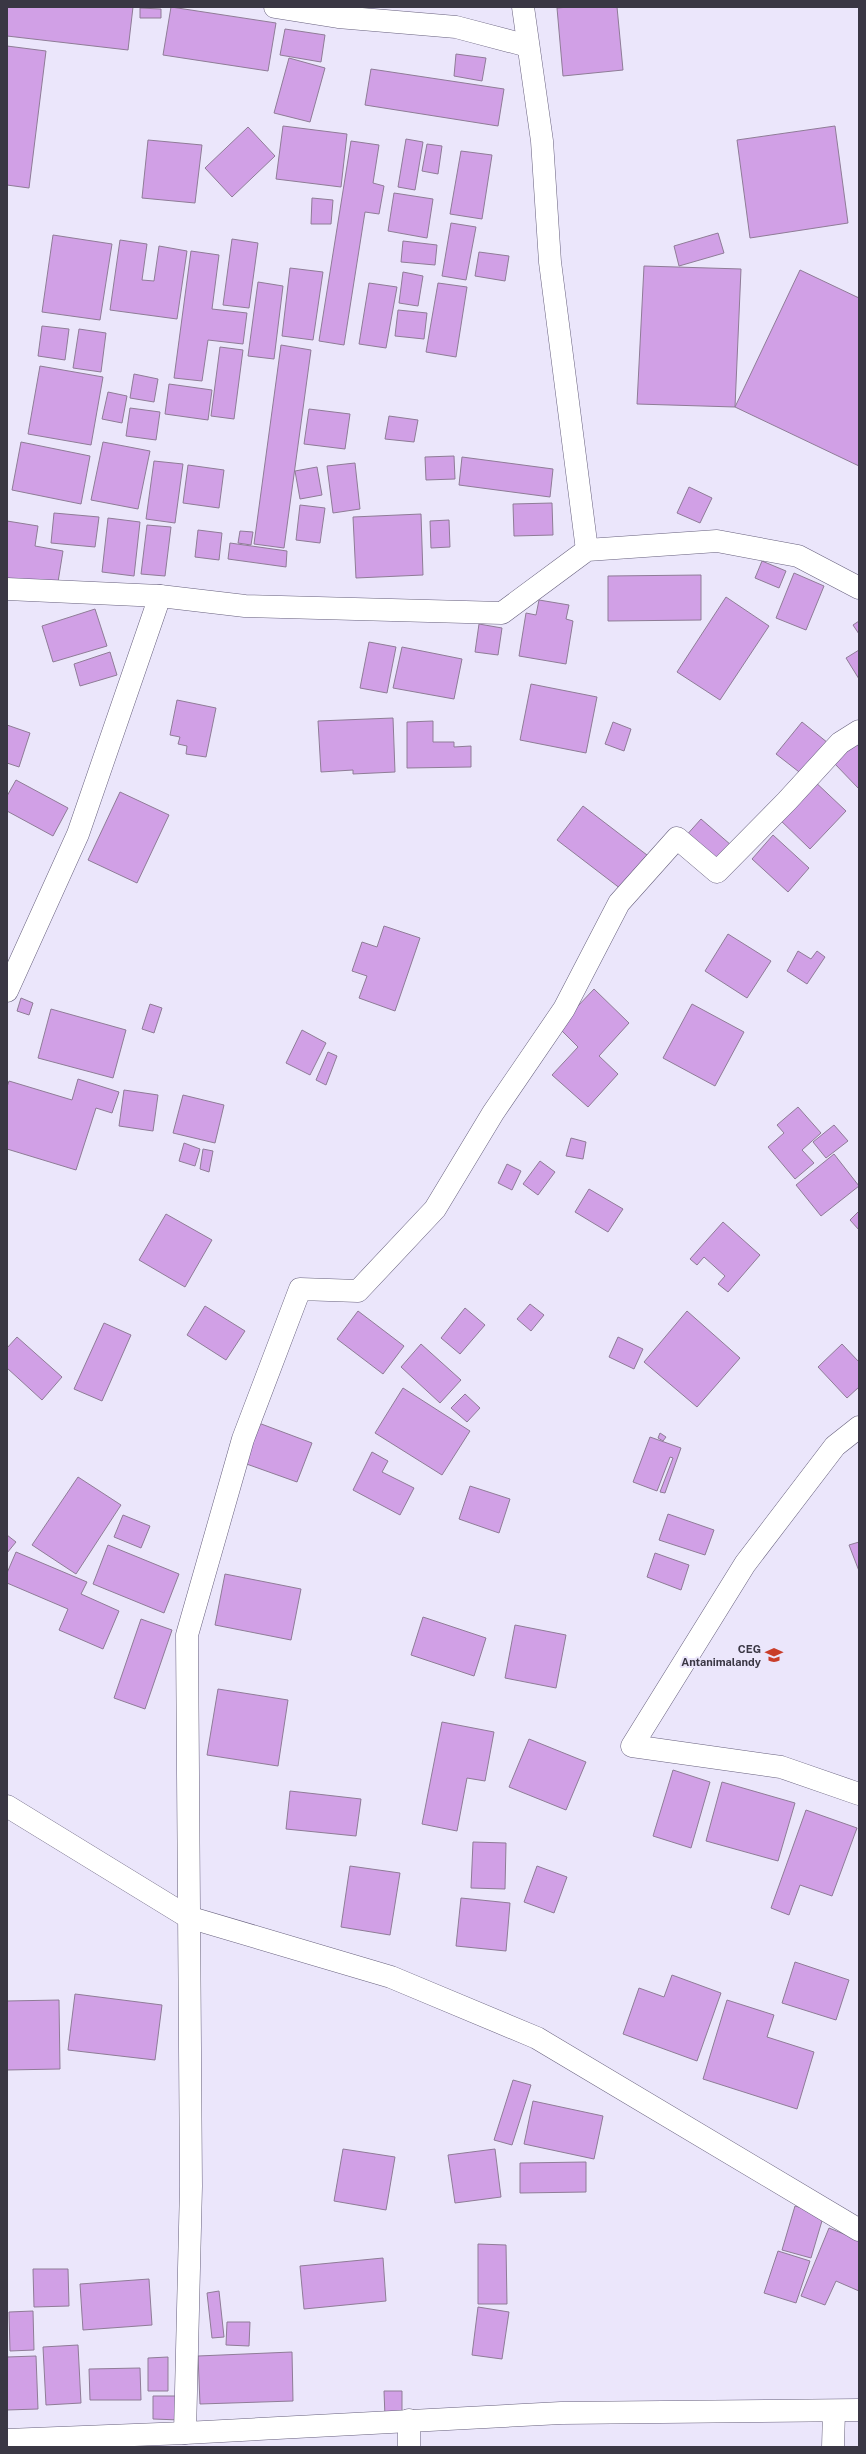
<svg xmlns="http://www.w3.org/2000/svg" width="866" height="2454" font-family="'Public Sans',sans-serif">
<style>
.building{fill:#d1a0e6;stroke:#8f7c97}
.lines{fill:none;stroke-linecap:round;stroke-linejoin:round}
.minor-casing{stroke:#67607d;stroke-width:23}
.minor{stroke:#fff;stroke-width:22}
.labels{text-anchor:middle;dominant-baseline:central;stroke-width:4;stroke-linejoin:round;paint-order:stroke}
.poi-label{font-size:11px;font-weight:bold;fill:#3a3744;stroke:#ebe6fb;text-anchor:end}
</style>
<rect width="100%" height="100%" fill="#ebe6fb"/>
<g class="building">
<path d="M 7,7 L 133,7 L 128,50 L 7,36 Z"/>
<path d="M 171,7 L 276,23 L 268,71 L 163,55 Z"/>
<path d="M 569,7 L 617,7 L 623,70 L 563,76 L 557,8 Z"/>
<path d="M 140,8 L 161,9 L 161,18 L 140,18 Z"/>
<path d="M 285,29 L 325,35 L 321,62 L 280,55 Z"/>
<path d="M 7,46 L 46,51 L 29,188 L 7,185 Z"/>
<path d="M 456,54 L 486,58 L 482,81 L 454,76 Z"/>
<path d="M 289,58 L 325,68 L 310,122 L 274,113 Z"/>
<path d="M 371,69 L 504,89 L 498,126 L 365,105 Z"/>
<path d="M 283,126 L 347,134 L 341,187 L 276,179 Z"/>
<path d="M 835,126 L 848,223 L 750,238 L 737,140 Z"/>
<path d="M 248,127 L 275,156 L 232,197 L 205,168 Z"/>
<path d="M 406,139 L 423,142 L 415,190 L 398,187 Z"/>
<path d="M 148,140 L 202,145 L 195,203 L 142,198 Z"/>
<path d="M 351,141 L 379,145 L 373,183 L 384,186 L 379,214 L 365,212 L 344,345 L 319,341 Z"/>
<path d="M 427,144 L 442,146 L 438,174 L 422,171 Z"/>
<path d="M 461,151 L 492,155 L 482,219 L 450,214 Z"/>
<path d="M 394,193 L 433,199 L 427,238 L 388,231 Z"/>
<path d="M 312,198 L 333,200 L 331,224 L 311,224 Z"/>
<path d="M 451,223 L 476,227 L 466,280 L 442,276 Z"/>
<path d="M 718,233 L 724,253 L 679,266 L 674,246 Z"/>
<path d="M 53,235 L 112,244 L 100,320 L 42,312 Z"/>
<path d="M 232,239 L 258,243 L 249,308 L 223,305 Z"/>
<path d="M 120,240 L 147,244 L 142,280 L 154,281 L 159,246 L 187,251 L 177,319 L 110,310 Z"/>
<path d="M 403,241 L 437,245 L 435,265 L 401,262 Z"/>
<path d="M 191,251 L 219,255 L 212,309 L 247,313 L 243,344 L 208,340 L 202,381 L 174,378 Z"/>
<path d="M 479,252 L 509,256 L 505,281 L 475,276 Z"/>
<path d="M 644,266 L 741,269 L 735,407 L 637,404 Z"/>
<path d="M 290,268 L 323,272 L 313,340 L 282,336 Z"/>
<path d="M 800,270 L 859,298 L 859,466 L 735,407 Z"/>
<path d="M 403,272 L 423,276 L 418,306 L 399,303 Z"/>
<path d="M 258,282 L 283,286 L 274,359 L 248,356 Z"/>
<path d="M 369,283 L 397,287 L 386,348 L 359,344 Z"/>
<path d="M 438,283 L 467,287 L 456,357 L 426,352 Z"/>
<path d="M 398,310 L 427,313 L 424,339 L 395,336 Z"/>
<path d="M 42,326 L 69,329 L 65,360 L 38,356 Z"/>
<path d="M 79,329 L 106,333 L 101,372 L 73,368 Z"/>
<path d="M 281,345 L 311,350 L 284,548 L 254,544 Z"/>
<path d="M 220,347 L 243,350 L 234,419 L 211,416 Z"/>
<path d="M 40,366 L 103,377 L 91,445 L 28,434 Z"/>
<path d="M 134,374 L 158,379 L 154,402 L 130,398 Z"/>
<path d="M 169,384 L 212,390 L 208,420 L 165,414 Z"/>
<path d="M 108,392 L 127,396 L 122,423 L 102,419 Z"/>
<path d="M 130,408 L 160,412 L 156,440 L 126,436 Z"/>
<path d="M 309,409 L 350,414 L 345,449 L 304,444 Z"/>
<path d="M 389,416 L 418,420 L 414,442 L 385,439 Z"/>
<path d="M 21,442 L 90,456 L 81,504 L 12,490 Z"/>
<path d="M 103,442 L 150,451 L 138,509 L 91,500 Z"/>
<path d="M 454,456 L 455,479 L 426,480 L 425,457 Z"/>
<path d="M 462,457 L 553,469 L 550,497 L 459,485 Z"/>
<path d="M 154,461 L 183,464 L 175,523 L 146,519 Z"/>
<path d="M 355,463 L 360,509 L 333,513 L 327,466 Z"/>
<path d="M 188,465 L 224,470 L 219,508 L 183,503 Z"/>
<path d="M 317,467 L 322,495 L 300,499 L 295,471 Z"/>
<path d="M 689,487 L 712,498 L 700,523 L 677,513 Z"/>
<path d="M 552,503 L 553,535 L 514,536 L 513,504 Z"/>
<path d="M 300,505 L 325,508 L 320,543 L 296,540 Z"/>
<path d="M 54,513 L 99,517 L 95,547 L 51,543 Z"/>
<path d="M 421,514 L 423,575 L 356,578 L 353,517 Z"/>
<path d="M 108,518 L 140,522 L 134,576 L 102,572 Z"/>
<path d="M 449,520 L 450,547 L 431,548 L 430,521 Z"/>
<path d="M 7,521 L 38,526 L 35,546 L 63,551 L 57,588 L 7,580 Z"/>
<path d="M 147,525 L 171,527 L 165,576 L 141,574 Z"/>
<path d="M 198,530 L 222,533 L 219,560 L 195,557 Z"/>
<path d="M 240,531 L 253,532 L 251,545 L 238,543 Z"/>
<path d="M 230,543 L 287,551 L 286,567 L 228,559 Z"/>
<path d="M 762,561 L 786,571 L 779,588 L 755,578 Z"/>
<path d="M 794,573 L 824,586 L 806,630 L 776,618 Z"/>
<path d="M 701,575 L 701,620 L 608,621 L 608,576 Z"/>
<path d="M 726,597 L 769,626 L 720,700 L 677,672 Z"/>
<path d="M 539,600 L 569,605 L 566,619 L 573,621 L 566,664 L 519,656 L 526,613 L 536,615 Z"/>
<path d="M 95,609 L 107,646 L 53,662 L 42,626 Z"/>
<path d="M 859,621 L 859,634 L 853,625 Z"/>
<path d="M 479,624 L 502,628 L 498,655 L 475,652 Z"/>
<path d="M 369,642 L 396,647 L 387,693 L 360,688 Z"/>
<path d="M 402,647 L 462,659 L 454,699 L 393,688 Z"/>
<path d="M 859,650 L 859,679 L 846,658 Z"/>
<path d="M 110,652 L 117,675 L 80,686 L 74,664 Z"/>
<path d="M 531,684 L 597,697 L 586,753 L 520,740 Z"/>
<path d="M 177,700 L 216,708 L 206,757 L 186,754 L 187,746 L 178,744 L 180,737 L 170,735 Z"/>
<path d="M 393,718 L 395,772 L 353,774 L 353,770 L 321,772 L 318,721 Z"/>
<path d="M 433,721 L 433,742 L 454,742 L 454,747 L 471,746 L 471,767 L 407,768 L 407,722 Z"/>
<path d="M 613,722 L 631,729 L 624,751 L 605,744 Z"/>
<path d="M 802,722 L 828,743 L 803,775 L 776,754 Z"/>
<path d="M 7,725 L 30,733 L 19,767 L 7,763 Z"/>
<path d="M 859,740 L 859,789 L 835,764 Z"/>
<path d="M 811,778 L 846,811 L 810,849 L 776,816 Z"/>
<path d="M 16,780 L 68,808 L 53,836 L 7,811 L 7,796 Z"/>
<path d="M 120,792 L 169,815 L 137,883 L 88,860 Z"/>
<path d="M 583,806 L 647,855 L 621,889 L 557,840 Z"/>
<path d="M 701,819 L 731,845 L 714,864 L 684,838 Z"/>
<path d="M 773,835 L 809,868 L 788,892 L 752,859 Z"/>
<path d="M 384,926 L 420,938 L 395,1011 L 359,998 L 367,976 L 352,971 L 362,942 L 377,947 Z"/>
<path d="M 728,934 L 771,961 L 747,998 L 705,971 Z"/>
<path d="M 798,951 L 811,959 L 817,951 L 825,957 L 807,984 L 787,971 Z"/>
<path d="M 594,989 L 629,1023 L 599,1056 L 618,1074 L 588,1107 L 552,1075 L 578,1047 L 558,1027 Z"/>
<path d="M 21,998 L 33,1003 L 29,1015 L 17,1011 Z"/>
<path d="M 150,1004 L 162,1008 L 154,1033 L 142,1029 Z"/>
<path d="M 692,1004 L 744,1032 L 715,1086 L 663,1058 Z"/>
<path d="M 51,1009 L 126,1030 L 113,1078 L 38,1058 Z"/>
<path d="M 302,1030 L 326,1043 L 310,1075 L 286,1063 Z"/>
<path d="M 328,1052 L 337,1056 L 326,1085 L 316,1080 Z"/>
<path d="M 78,1079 L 119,1092 L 112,1113 L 96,1108 L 76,1170 L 7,1149 L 7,1087 L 9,1081 L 72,1100 Z"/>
<path d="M 124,1090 L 158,1095 L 153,1131 L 119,1126 Z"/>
<path d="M 183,1095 L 224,1105 L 215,1143 L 173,1133 Z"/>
<path d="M 798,1107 L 821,1133 L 802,1150 L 814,1163 L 795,1179 L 768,1147 L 784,1133 L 777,1125 Z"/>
<path d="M 834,1125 L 848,1141 L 826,1158 L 813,1142 Z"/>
<path d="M 571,1138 L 586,1142 L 583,1159 L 566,1156 Z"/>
<path d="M 184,1143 L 200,1149 L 195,1166 L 179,1161 Z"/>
<path d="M 203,1149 L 213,1151 L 209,1172 L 200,1169 Z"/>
<path d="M 834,1154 L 859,1186 L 821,1216 L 796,1185 Z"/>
<path d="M 540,1161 L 555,1172 L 538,1195 L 523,1184 Z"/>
<path d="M 507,1164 L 521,1171 L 512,1190 L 498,1183 Z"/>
<path d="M 589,1189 L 623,1209 L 608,1232 L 575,1212 Z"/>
<path d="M 859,1211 L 859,1230 L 850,1220 Z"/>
<path d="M 166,1214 L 212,1240 L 185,1287 L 139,1260 Z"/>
<path d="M 723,1222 L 760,1255 L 728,1292 L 718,1284 L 725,1276 L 704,1257 L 697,1265 L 690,1259 Z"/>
<path d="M 530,1304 L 544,1315 L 531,1331 L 517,1319 Z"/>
<path d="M 205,1306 L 245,1331 L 226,1360 L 187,1335 Z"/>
<path d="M 465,1308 L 485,1325 L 460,1354 L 441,1338 Z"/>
<path d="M 358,1311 L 404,1346 L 383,1374 L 337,1339 Z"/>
<path d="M 687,1311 L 740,1358 L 697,1407 L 644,1362 Z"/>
<path d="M 104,1323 L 131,1335 L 102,1401 L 74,1389 Z"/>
<path d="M 17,1337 L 62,1377 L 42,1400 L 7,1368 L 7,1348 Z"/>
<path d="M 618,1337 L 643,1349 L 634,1369 L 609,1357 Z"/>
<path d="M 421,1344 L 461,1380 L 440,1403 L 401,1367 Z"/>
<path d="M 842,1344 L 859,1362 L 859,1387 L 847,1398 L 818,1367 Z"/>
<path d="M 403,1388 L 470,1431 L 442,1475 L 375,1433 Z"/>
<path d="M 465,1394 L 480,1408 L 467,1422 L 451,1408 Z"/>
<path d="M 256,1422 L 312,1443 L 297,1482 L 241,1462 Z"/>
<path d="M 660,1433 L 666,1437 L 663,1441 L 658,1438 Z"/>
<path d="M 650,1437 L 681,1448 L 665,1493 L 660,1492 L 673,1458 L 670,1457 L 657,1491 L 633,1482 Z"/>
<path d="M 372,1452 L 388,1461 L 382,1472 L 414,1488 L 400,1515 L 353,1490 Z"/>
<path d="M 78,1477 L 121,1505 L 76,1574 L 32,1545 Z"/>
<path d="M 470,1486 L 510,1499 L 499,1533 L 459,1519 Z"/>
<path d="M 668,1514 L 714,1530 L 705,1555 L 659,1540 Z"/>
<path d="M 123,1515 L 150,1526 L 141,1548 L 114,1537 Z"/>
<path d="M 7,1535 L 16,1542 L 7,1553 Z"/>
<path d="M 859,1542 L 859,1571 L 849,1545 Z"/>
<path d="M 108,1545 L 179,1574 L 164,1613 L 93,1584 Z"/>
<path d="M 16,1552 L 87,1582 L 81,1594 L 119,1611 L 103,1649 L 59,1630 L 68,1609 L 7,1583 L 7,1573 Z"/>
<path d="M 655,1553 L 689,1565 L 681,1590 L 647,1577 Z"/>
<path d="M 225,1574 L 301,1589 L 291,1640 L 215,1625 Z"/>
<path d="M 423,1617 L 486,1638 L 474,1676 L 411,1655 Z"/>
<path d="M 141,1619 L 172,1630 L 145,1709 L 114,1698 Z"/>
<path d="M 515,1625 L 566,1635 L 556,1688 L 505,1678 Z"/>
<path d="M 218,1689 L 288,1700 L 278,1766 L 207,1755 Z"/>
<path d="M 442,1722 L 494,1732 L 485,1781 L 467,1778 L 457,1831 L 422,1824 Z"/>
<path d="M 529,1739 L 586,1762 L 566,1810 L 509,1787 Z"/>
<path d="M 673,1770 L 710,1782 L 691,1848 L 653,1836 Z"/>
<path d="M 722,1782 L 795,1803 L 778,1861 L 706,1841 Z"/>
<path d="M 290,1791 L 361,1799 L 356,1836 L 286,1829 Z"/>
<path d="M 806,1810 L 857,1828 L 832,1896 L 800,1885 L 789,1915 L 771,1908 Z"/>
<path d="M 473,1842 L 506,1843 L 505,1889 L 471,1888 Z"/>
<path d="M 350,1866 L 400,1873 L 390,1935 L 341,1927 Z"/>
<path d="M 537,1866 L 567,1877 L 554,1913 L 524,1902 Z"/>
<path d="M 461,1898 L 510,1903 L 506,1951 L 456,1946 Z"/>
<path d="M 795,1962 L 849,1980 L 836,2020 L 782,2003 Z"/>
<path d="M 672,1975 L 721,1993 L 697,2061 L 623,2034 L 639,1988 L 664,1997 Z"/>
<path d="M 75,1994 L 162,2005 L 155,2060 L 68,2050 Z"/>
<path d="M 59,2000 L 60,2069 L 7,2070 L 7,2001 Z"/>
<path d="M 727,2000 L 774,2015 L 767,2037 L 814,2052 L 797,2109 L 703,2079 Z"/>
<path d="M 513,2080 L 531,2085 L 512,2145 L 494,2140 Z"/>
<path d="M 533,2101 L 603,2116 L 594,2159 L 524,2144 Z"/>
<path d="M 343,2149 L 395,2157 L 386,2210 L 334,2201 Z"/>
<path d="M 495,2149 L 501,2197 L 455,2203 L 448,2155 Z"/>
<path d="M 586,2162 L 586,2192 L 520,2193 L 520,2163 Z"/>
<path d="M 795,2206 L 824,2214 L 811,2258 L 782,2250 Z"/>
<path d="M 829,2228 L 859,2240 L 859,2291 L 836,2281 L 825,2305 L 801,2296 Z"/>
<path d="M 478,2244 L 506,2245 L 507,2304 L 478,2304 Z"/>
<path d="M 778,2251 L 810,2261 L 796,2303 L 764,2293 Z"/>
<path d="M 383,2258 L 386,2301 L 304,2309 L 300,2266 Z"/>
<path d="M 33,2269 L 68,2269 L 69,2306 L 34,2307 Z"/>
<path d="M 149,2279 L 152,2325 L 83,2330 L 80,2284 Z"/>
<path d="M 219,2291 L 224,2337 L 212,2338 L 207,2293 Z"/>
<path d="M 478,2307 L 509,2312 L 502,2359 L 472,2355 Z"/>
<path d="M 33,2311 L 34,2350 L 10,2351 L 9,2312 Z"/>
<path d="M 227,2322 L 250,2322 L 249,2346 L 226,2345 Z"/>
<path d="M 78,2345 L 81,2403 L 46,2405 L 43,2347 Z"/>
<path d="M 292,2352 L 293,2401 L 200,2404 L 198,2356 Z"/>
<path d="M 36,2356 L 38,2409 L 7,2410 L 7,2357 Z"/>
<path d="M 168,2357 L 168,2391 L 148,2391 L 148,2358 Z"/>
<path d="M 140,2368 L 141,2400 L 90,2400 L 89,2369 Z"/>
<path d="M 384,2391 L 402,2391 L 402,2417 L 385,2417 Z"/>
<path d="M 153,2396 L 180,2396 L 180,2420 L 153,2419 Z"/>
</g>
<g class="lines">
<g class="minor-casing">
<g id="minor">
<path d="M 275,7 L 338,17 L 456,27 L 528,46"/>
<path d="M 523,7 L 542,141 L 550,262 L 587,550"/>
<path d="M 7,589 L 160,596 L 245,606 L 502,613 L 587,550 L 717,541 L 798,556 L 859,588"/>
<path d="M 7,991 L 78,834 L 160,596"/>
<path d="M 859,1427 L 835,1446 L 745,1564 L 632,1746 L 781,1767 L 859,1794"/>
<path d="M 7,1806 L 188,1917 L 391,1977 L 537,2038 L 859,2230"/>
<path d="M 409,2420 L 409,2447"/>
<path d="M 185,2433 L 191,2186 L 187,1635 L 243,1439 L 300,1289 L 358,1291 L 435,1209 L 493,1113 L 564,1009 L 619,903 L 677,838 L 717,872 L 787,801 L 840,743 L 859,731"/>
<path d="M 7,2440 L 185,2433 L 561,2413 L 859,2410"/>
<path d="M 833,2447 L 834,2411"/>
</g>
</g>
<use href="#minor" class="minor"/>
</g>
<defs>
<g id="school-bare" transform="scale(1.38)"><path d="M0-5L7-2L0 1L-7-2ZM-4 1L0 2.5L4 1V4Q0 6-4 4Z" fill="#c93d29" stroke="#ebe6fb" stroke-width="2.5" paint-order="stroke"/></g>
</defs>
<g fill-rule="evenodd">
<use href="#school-bare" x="774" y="1655"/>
</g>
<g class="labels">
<g class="poi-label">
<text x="761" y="1649">CEG<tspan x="761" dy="13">Antanimalandy</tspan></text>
</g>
</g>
<rect width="866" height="2454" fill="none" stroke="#3a3744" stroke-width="16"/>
</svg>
